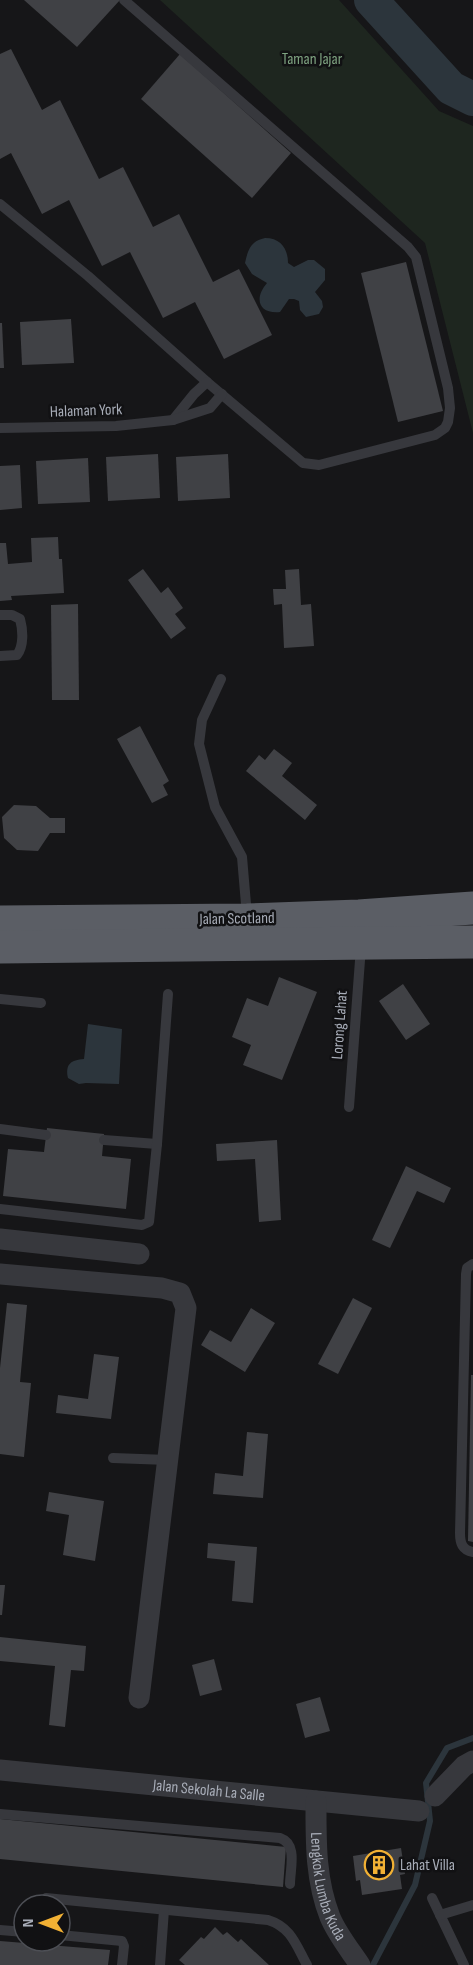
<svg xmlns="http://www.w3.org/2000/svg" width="473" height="1965" font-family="'Sofia Sans Condensed',sans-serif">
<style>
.green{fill:#1e261f}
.water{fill:#2c353c}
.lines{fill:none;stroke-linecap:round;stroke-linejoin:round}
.stream{stroke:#2c353c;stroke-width:6}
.river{stroke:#2c353c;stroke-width:34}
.building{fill:#404145}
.service{stroke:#37383d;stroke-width:10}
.minor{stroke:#37383d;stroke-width:21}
.trunk{stroke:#5b5e65;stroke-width:33}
.labels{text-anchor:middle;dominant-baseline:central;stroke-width:5;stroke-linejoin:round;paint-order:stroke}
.park-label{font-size:16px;fill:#7fa381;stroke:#111113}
.street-label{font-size:16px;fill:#a8adb8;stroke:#111113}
.poi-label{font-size:16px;fill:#a8adb8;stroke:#111113;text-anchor:start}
</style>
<rect width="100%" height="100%" fill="#161618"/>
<path class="green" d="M 160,0 L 339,0 L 439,111 L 473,126 L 473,433 L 425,243 Z"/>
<g class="water">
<path d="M 265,238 C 281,238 288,249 288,263 L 294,267 L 308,260 L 314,260 L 325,269 L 325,280 L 315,292 L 322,301 L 323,307 L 319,314 L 306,317 L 300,310 L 299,301 L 294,299 L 289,299 L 280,312 C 258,314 254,298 267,283 L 252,274 L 245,263 C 248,249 251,241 265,238 Z"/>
<path d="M 88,1024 L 122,1029 L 119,1084 L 86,1083 L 79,1084 L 68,1078 C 65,1064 71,1060 84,1059 Z"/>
</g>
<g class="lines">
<path class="stream" d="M 373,1965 L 415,1885 L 430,1821 L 426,1783 L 447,1748 L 473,1738"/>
<path class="river" d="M 371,0 L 451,88 L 473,99"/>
</g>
<g class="building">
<path d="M 24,0 L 120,0 L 77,47 Z"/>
<path d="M 11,49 L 42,110 L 60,100 L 99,179 L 123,167 L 153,227 L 179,214 L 213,282 L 239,269 L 272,335 L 224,359 L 195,302 L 163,318 L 130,252 L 102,266 L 69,200 L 42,214 L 11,153 L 0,159 L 0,54 Z"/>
<path d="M 180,54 L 291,153 L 252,198 L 141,99 Z"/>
<path d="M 406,262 L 443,411 L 398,422 L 361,273 Z"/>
<path d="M 71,319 L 74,363 L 22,365 L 20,322 Z"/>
<path d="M 0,323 L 2,323 L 4,368 L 0,368 Z"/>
<path d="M 158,454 L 160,498 L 108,501 L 106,457 Z"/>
<path d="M 228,454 L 230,498 L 178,501 L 176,457 Z"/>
<path d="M 88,458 L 90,502 L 38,504 L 36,461 Z"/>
<path d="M 20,465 L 22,508 L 0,510 L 0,466 Z"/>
<path d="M 58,537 L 59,559 L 62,559 L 64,593 L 11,596 L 12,600 L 0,601 L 0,543 L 6,543 L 8,564 L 32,562 L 31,538 Z"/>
<path d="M 143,569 L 161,593 L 168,587 L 183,608 L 175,614 L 186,628 L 171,639 L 128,580 Z"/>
<path d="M 299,569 L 301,605 L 311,604 L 314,646 L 284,648 L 282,604 L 274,605 L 273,589 L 286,589 L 285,570 Z"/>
<path d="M 78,604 L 79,700 L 52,700 L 51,605 Z"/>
<path d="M 140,726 L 169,781 L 163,785 L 168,795 L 152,803 L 117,739 Z"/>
<path d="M 274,749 L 292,763 L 282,776 L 317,805 L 305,820 L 246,771 L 259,755 L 265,760 Z"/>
<path d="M 14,805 L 36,806 L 50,818 L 65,818 L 65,833 L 50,833 L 38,851 L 17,850 L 4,838 L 2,817 Z"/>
<path d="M 279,977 L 317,992 L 282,1080 L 243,1065 L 251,1045 L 232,1037 L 247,998 L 268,1006 Z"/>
<path d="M 403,984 L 430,1024 L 406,1040 L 379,1001 Z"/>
<path d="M 47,1128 L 104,1134 L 102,1156 L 131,1159 L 126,1209 L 3,1196 L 8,1149 L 44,1152 Z"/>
<path d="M 277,1140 L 281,1220 L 259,1222 L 255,1159 L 217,1161 L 216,1144 Z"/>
<path d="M 406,1166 L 451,1188 L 444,1203 L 417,1191 L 390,1248 L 372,1240 Z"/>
<path d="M 353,1298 L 372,1308 L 338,1374 L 318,1364 Z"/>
<path d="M 7,1303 L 27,1305 L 20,1382 L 31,1383 L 24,1457 L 0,1454 L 0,1368 Z"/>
<path d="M 251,1308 L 275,1323 L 245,1372 L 201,1345 L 210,1330 L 231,1342 Z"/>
<path d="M 94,1354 L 119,1357 L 111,1419 L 56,1413 L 58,1395 L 88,1399 Z"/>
<path d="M 471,1375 L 473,1375 L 473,1542 L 468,1541 Z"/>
<path d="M 247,1432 L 268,1434 L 263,1498 L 213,1494 L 215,1473 L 243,1476 Z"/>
<path d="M 49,1492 L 104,1501 L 95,1561 L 63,1555 L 69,1515 L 46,1511 Z"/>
<path d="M 208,1543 L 257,1547 L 253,1603 L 232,1601 L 235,1561 L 207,1558 Z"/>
<path d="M 0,1585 L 5,1585 L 2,1615 L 0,1615 Z"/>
<path d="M 0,1637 L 86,1646 L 84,1671 L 71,1670 L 65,1727 L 49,1725 L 55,1666 L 0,1661 Z"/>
<path d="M 214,1659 L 222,1690 L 200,1696 L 192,1665 Z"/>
<path d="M 320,1697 L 330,1731 L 305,1738 L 296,1704 Z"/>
<path d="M 0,1819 L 286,1847 L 283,1887 L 0,1859 Z"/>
<path d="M 401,1848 L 405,1874 L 400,1875 L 402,1889 L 362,1895 L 360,1880 L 356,1881 L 353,1856 Z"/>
<path d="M 215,1927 L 223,1935 L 227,1932 L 238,1942 L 241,1939 L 269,1965 L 185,1965 L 179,1960 L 201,1937 L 204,1939 Z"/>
<path d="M 0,1941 L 110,1950 L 108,1965 L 0,1965 Z"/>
</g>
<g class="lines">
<g class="service">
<path d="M 0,204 L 88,276 L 207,382 L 303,463 L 319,465 L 435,435 L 445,428 L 448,422 L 450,408 L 448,388 L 416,257 L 408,247 L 124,0"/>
<path d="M 173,420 L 194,394 L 207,382"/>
<path d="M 0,428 L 116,426 L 173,420 L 210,408 L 222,394"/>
<path d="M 0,615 L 12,615 L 20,619 C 23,630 24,646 17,655 L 0,656"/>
<path d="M 221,679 L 202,720 L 199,744 L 215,807 L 242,857 L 247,916"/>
<path d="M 0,999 L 41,1003"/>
<path d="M 349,1107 L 361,947"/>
<path d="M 0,1129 L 46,1135"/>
<path d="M 104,1140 L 157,1144"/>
<path d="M 0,1209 L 142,1225 L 149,1222 L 157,1144 L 168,994"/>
<path d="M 473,1264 L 467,1268 L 466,1274 L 460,1533 C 460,1543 462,1550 473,1552"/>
<path d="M 113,1458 L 168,1460"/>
<path d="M 0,1814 L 280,1838 C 298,1844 290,1869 290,1884"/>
<path d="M 46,1898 L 268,1920 C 291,1927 296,1945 307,1965"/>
<path d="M 432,1898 L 464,1965"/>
<path d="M 440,1915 L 473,1905"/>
<path d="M 0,1930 L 24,1932"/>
<path d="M 60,1935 L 122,1941 L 124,1946 L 122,1965"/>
<path d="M 160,1965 L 164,1910"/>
</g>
<g class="minor">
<path d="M 0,1239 L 139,1254"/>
<path d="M 0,1274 L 162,1288 L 180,1293 L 186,1308 L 139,1698"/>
<path id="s1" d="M 0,1770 L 419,1811"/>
<path d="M 435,1796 L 464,1766 L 473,1761"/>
<path id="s2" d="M 316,1801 C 316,1840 315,1879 330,1917 C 337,1934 350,1950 360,1965"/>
</g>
<g class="trunk">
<path d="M 0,922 L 247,920 L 359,916 L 473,908"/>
<path d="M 0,947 L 473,942"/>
</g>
</g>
<defs>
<g id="building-ring" transform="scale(1.5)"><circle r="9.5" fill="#111113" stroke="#f2b134" stroke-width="1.5"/><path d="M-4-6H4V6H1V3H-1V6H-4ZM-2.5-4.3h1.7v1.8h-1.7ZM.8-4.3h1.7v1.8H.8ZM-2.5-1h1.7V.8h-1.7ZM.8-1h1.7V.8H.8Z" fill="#f2b134"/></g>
</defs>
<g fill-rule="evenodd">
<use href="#building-ring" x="379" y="1865"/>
</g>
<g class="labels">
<g class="park-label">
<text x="312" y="59">Taman Jajar</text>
</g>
<g class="street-label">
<text transform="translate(86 411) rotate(-2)">Halaman York</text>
<text transform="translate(237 919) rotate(-1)">Jalan Scotland</text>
<text transform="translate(340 1025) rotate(-86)">Lorong Lahat</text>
<text stroke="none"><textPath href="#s1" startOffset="210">Jalan Sekolah La Salle</textPath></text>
<text stroke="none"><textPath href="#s2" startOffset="87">Lengkok Lumba Kuda</textPath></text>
</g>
<g class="poi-label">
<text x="400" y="1865">Lahat Villa</text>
</g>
</g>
<g transform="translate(42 1923) rotate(270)"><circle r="28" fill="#111113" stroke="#4d4f55" stroke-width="1.5"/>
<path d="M0-4.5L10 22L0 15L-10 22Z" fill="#f2b134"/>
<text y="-9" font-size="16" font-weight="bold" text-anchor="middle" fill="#a8adb8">N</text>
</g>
</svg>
